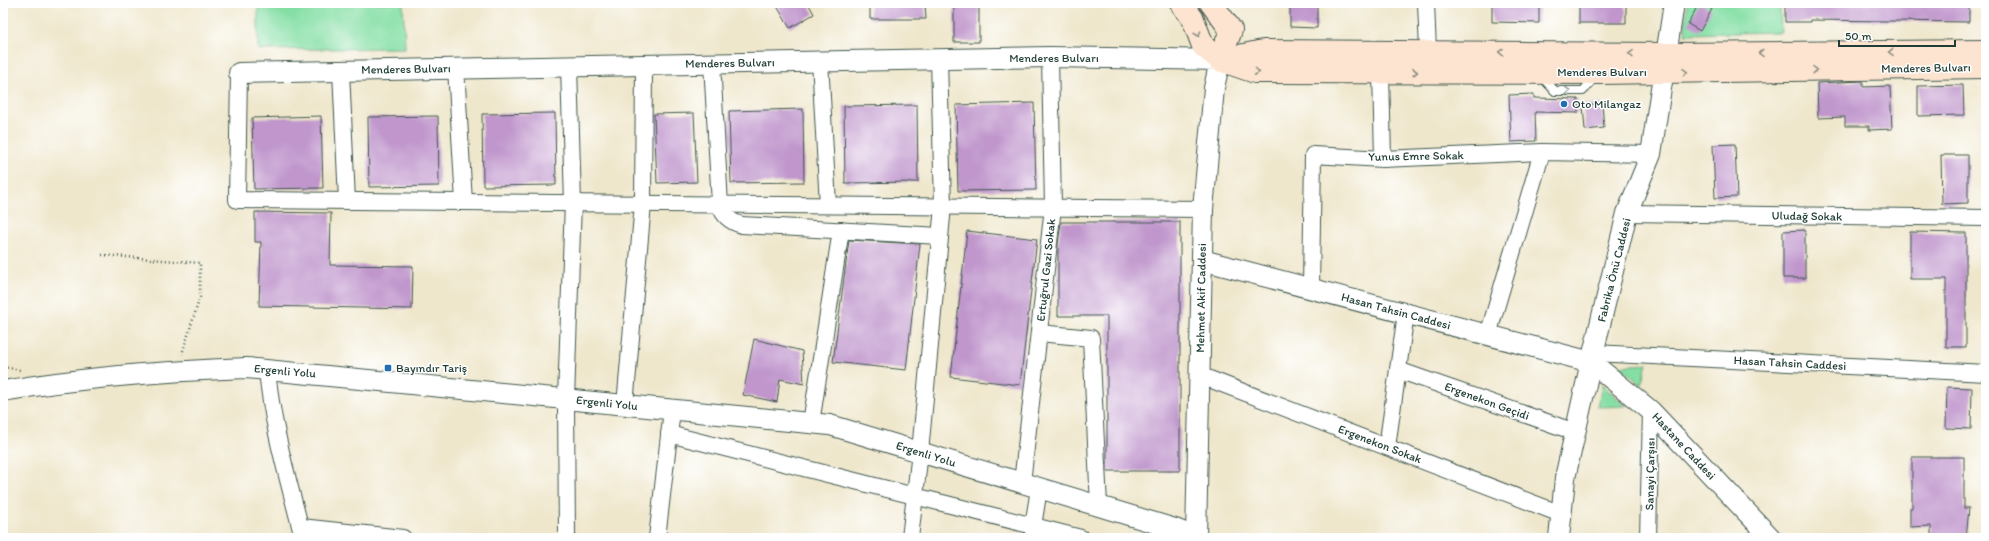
<svg xmlns="http://www.w3.org/2000/svg" width="1989" height="541" font-family="Itim,sans-serif">
<style>
.green{fill:#85dfa5;stroke:#528e6c}
.building{fill:#c096cc}
.lines{fill:none;stroke-linecap:round;stroke-linejoin:round}
.service-casing{stroke:#3e564b;stroke-width:10}
.minor-casing{stroke:#3e564b;stroke-width:18}
.tertiary-casing{stroke:#3e564b;stroke-width:22}
.secondary-casing{stroke:#3e564b;stroke-width:24}
.path{stroke:#3e564b;stroke-width:2.5;stroke-dasharray:1 3;stroke-linecap:butt}
.service{stroke:#fff;stroke-width:8}
.minor{stroke:#fff;stroke-width:16}
.tertiary{stroke:#fff;stroke-width:20}
.secondary{stroke:#fde4d1;stroke-width:22}
.oneway{stroke:#8e9082}
.oneway2{stroke:#8f9e9a}
.poi-dot{fill:#1f6fb2;stroke:#fff;stroke-width:1.5}
.labels{text-anchor:middle;dominant-baseline:central;stroke-width:3;stroke-linejoin:round;paint-order:stroke}
.street-label{font-size:12px;fill:#1f3d34;stroke:#fff}
.poi-label{font-size:12px;fill:#1f3d34;stroke:#fff;text-anchor:start}
</style>
<rect width="100%" height="100%" fill="#fff"/>
<filter id="ink" filterUnits="userSpaceOnUse"><feTurbulence type="fractalNoise" baseFrequency=".025" numOctaves="2"/><feDisplacementMap in="SourceGraphic" scale="8" xChannelSelector="R" yChannelSelector="G"/><feConvolveMatrix kernelMatrix="1 2 1 2 8 2 1 2 1" color-interpolation-filters="sRGB"/></filter>
<filter id="wash" filterUnits="userSpaceOnUse"><feTurbulence type="fractalNoise" baseFrequency=".012" numOctaves="4" result="noise"/><feDisplacementMap in="SourceGraphic" scale="16" xChannelSelector="R" yChannelSelector="G"/><feGaussianBlur stdDeviation="0.9" result="paint"/><feColorMatrix in="noise" values="0 0 0 0 0 0 0 0 0 0 0 0 0 0 0 0 0 1.4 0 .05"/><feComposite in="paint" operator="in"/></filter>
<g filter="url(#wash)">
<rect width="100%" height="100%" fill="#efe7cc"/>
<g class="green">
<path d="M 258,3 L 403,3 L 405,48 L 258,50 Z"/>
<path d="M 1687,3 L 1780,3 L 1781,32 L 1685,34 Z"/>
<path d="M 1647,364 L 1641,385 L 1620,366 Z"/>
<path d="M 1602,385 L 1626,406 L 1598,407 Z"/>
</g>
<g id="blocks">
<g class="building">
<path d="M 775,3 L 808,3 L 814,14 L 790,28 Z"/>
<path d="M 870,3 L 925,3 L 926,19 L 870,19 Z"/>
<rect x="954" y="3" width="25" height="39"/>
<path d="M 1290,3 L 1317,3 L 1317,28 L 1290,27 Z"/>
<path d="M 1492,3 L 1539,3 L 1539,23 L 1492,22 Z"/>
<rect x="1579" y="3" width="47" height="20"/>
<path d="M 1699,3 L 1712,9 L 1700,31 L 1688,24 Z"/>
<path d="M 1785,3 L 1969,3 L 1969,22 L 1810,20 L 1810,22 L 1785,22 Z"/>
<path d="M 1863,81 L 1863,87 L 1890,86 L 1892,129 L 1869,130 L 1869,126 L 1845,126 L 1845,117 L 1818,118 L 1817,83 Z"/>
<path d="M 1963,85 L 1964,115 L 1918,116 L 1918,86 Z"/>
<path d="M 1534,94 L 1534,98 L 1578,99 L 1578,113 L 1535,112 L 1536,141 L 1511,142 L 1509,95 Z"/>
<path d="M 1034,103 L 1036,190 L 958,191 L 956,105 Z"/>
<path d="M 1602,104 L 1604,128 L 1585,130 L 1583,105 Z"/>
<path d="M 917,105 L 918,182 L 845,183 L 844,106 Z"/>
<path d="M 803,109 L 804,182 L 731,183 L 729,111 Z"/>
<path d="M 555,113 L 556,185 L 483,186 L 482,114 Z"/>
<path d="M 694,113 L 697,182 L 657,183 L 654,114 Z"/>
<path d="M 321,116 L 323,188 L 254,189 L 252,118 Z"/>
<path d="M 438,116 L 439,186 L 369,187 L 368,117 Z"/>
<path d="M 1735,144 L 1737,197 L 1715,198 L 1713,145 Z"/>
<path d="M 1941,155 L 1968,155 L 1968,203 L 1942,204 Z"/>
<path d="M 255,212 L 331,213 L 330,265 L 413,266 L 412,309 L 259,306 L 261,242 L 255,242 Z"/>
<path d="M 1061,222 L 1180,222 L 1180,471 L 1107,471 L 1107,316 L 1058,316 L 1058,244 Z"/>
<path d="M 1805,230 L 1805,278 L 1783,278 L 1783,231 Z"/>
<path d="M 967,231 L 1037,239 L 1020,385 L 951,377 Z"/>
<path d="M 1910,232 L 1966,233 L 1966,347 L 1946,347 L 1946,279 L 1910,279 Z"/>
<path d="M 849,240 L 920,244 L 906,370 L 833,362 Z"/>
<path d="M 754,339 L 802,351 L 804,384 L 780,379 L 777,402 L 743,395 Z"/>
<path d="M 1947,387 L 1972,388 L 1971,429 L 1946,428 Z"/>
<path d="M 1912,457 L 1964,457 L 1964,508 L 1969,508 L 1966,538 L 1931,538 L 1931,526 L 1910,527 L 1910,508 L 1912,508 Z"/>
</g>
</g>
</g>
<g filter="url(#ink)">
<use href="#blocks" fill-opacity="0" stroke="#3e564b" stroke-width="1"/>
<g class="lines">
<g class="service-casing">
<path id="service" d="M 1541,76 L 1555,91 L 1583,91 L 1596,76"/>
</g>
<g class="minor-casing">
<g id="minor">
<path d="M 1426,3 L 1428,51"/>
<path d="M 820,61 L 828,205"/>
<path d="M 712,63 L 720,205 C 723,216 730,222 742,225 L 940,236"/>
<path d="M 456,68 L 464,202"/>
<path d="M 341,71 L 347,201"/>
<path d="M 1381,72 L 1383,159"/>
<path d="M 239,73 L 237,200 L 1203,209"/>
<path d="M 1627,213 L 1986,218"/>
<path d="M 1311,288 L 1313,155 L 1383,159 L 1542,152 L 1651,154"/>
<path d="M 1039,333 L 1091,338 L 1099,506"/>
<path d="M 1488,335 L 1542,152"/>
<path d="M 1594,353 L 1986,373"/>
<path d="M 267,369 C 272,428 289,481 303,538"/>
<path d="M 1398,370 L 1575,432"/>
<path d="M 1199,375 L 1561,514"/>
<path d="M 625,405 L 643,204 L 644,65"/>
<path d="M 811,423 L 841,230"/>
<path d="M 669,434 L 1081,538"/>
<path d="M 1387,447 L 1406,313"/>
<path d="M 1022,483 L 1053,207 L 1050,57"/>
<path d="M 301,527 L 403,538"/>
<path d="M 567,538 L 566,399 L 573,203 L 569,66"/>
<path d="M 657,538 L 672,410"/>
<path d="M 910,538 L 920,452 L 943,206 L 939,59"/>
<path d="M 1033,538 L 1033,526 L 1039,489"/>
<path d="M 1648,538 L 1651,411"/>
</g>
</g>
<g class="tertiary-casing">
<g id="tertiary">
<path d="M 239,73 L 1050,57 L 1220,60 L 1214,88 L 1203,209 L 1196,538"/>
<path d="M 1202,260 L 1591,362 L 1651,411 L 1771,538"/>
<path d="M 3,391 C 84,377 165,371 247,368 L 830,425 L 1175,529 L 1197,538"/>
<path d="M 1559,538 L 1565,478 L 1591,362 L 1627,213 L 1651,154 L 1674,3"/>
</g>
</g>
<g class="secondary-casing">
<g id="secondary">
<path d="M 1181,3 L 1193,19 L 1203,46 L 1220,60 L 1255,72 L 1599,73 L 1986,67"/>
<path d="M 1211,3 L 1231,30 L 1220,60"/>
<path d="M 1220,60 L 1263,51 L 1667,54 L 1986,51"/>
</g>
</g>
<g class="path">
<path d="M 102,255 L 200,263 L 200,297 L 182,354"/>
<path d="M 3,367 L 20,370"/>
</g>
<use href="#service" class="service"/>
<use href="#minor" class="minor"/>
<use href="#tertiary" class="tertiary"/>
<use href="#secondary" class="secondary"/>
</g>
<defs><path id="oneway-chevron" d="M-2-3.5L2.5 0L-2 3.5" fill="none" stroke-width="1.6" stroke-linecap="round" stroke-linejoin="round"/></defs>
<g class="oneway">
<use href="#oneway-chevron" transform="translate(1198 34) rotate(71)"/>
<use href="#oneway-chevron" transform="translate(1501 52) rotate(-179)"/>
<use href="#oneway-chevron" transform="translate(1891 52) rotate(179)"/>
<use href="#oneway-chevron" transform="translate(1761 53) rotate(179)"/>
<use href="#oneway-chevron" transform="translate(1631 54) rotate(-179)"/>
<use href="#oneway-chevron" transform="translate(1815 70) rotate(-1)"/>
<use href="#oneway-chevron" transform="translate(1257 72) rotate(7)"/>
<use href="#oneway-chevron" transform="translate(1415 72)"/>
<use href="#oneway-chevron" transform="translate(1685 72) rotate(-1)"/>
</g>
<use class="oneway2" href="#oneway-chevron" transform="translate(1568 91) rotate(-1)"/>
</g>
<g class="poi-dot">
<circle cx="1564" cy="104" r="4"/>
<rect x="384" y="364" width="8" height="8" rx="2"/>
</g>
<g class="labels">
<g class="street-label">
<text x="1054" y="58">Menderes Bulvarı</text>
<text transform="translate(730 63) rotate(-1)">Menderes Bulvarı</text>
<text transform="translate(1926 68) rotate(-1)">Menderes Bulvarı</text>
<text transform="translate(406 69) rotate(-1)">Menderes Bulvarı</text>
<text x="1602" y="72">Menderes Bulvarı</text>
<text transform="translate(1416 156) rotate(-1)">Yunus Emre Sokak</text>
<text transform="translate(1807 216) rotate(1)">Uludağ Sokak</text>
<text transform="translate(1046 270) rotate(-84)">Ertuğrul Gazi Sokak</text>
<text transform="translate(1614 270) rotate(-76)">Fabrika Önü Caddesi</text>
<text transform="translate(1201 298) rotate(-89)">Mehmet Akif Caddesi</text>
<text transform="translate(1396 311) rotate(15)">Hasan Tahsin Caddesi</text>
<text transform="translate(1790 363) rotate(3)">Hasan Tahsin Caddesi</text>
<text transform="translate(285 371) rotate(5)">Ergenli Yolu</text>
<text transform="translate(1487 401) rotate(20)">Ergenekon Geçidi</text>
<text transform="translate(607 403) rotate(6)">Ergenli Yolu</text>
<text transform="translate(1380 444) rotate(21)">Ergenekon Sokak</text>
<text transform="translate(1684 446) rotate(47)">Hastane Caddesi</text>
<text transform="translate(926 454) rotate(17)">Ergenli Yolu</text>
<text transform="translate(1650 474) rotate(-89)">Sanayi Çarşısı</text>
</g>
<g class="poi-label">
<text x="1572" y="104">Oto Milangaz</text>
<text x="396" y="368">Bayındır Tariş</text>
</g>
</g>
<rect width="1989" height="541" fill="none" stroke="#fff" stroke-width="16"/>
<path d="M1839 40v6h116v-6" fill="none" stroke="#1f3d34" stroke-width="2"/>
<text x="1845" y="40" font-size="12" fill="#1f3d34" stroke="#ffffff" stroke-width="3" paint-order="stroke">50 m</text>
</svg>
